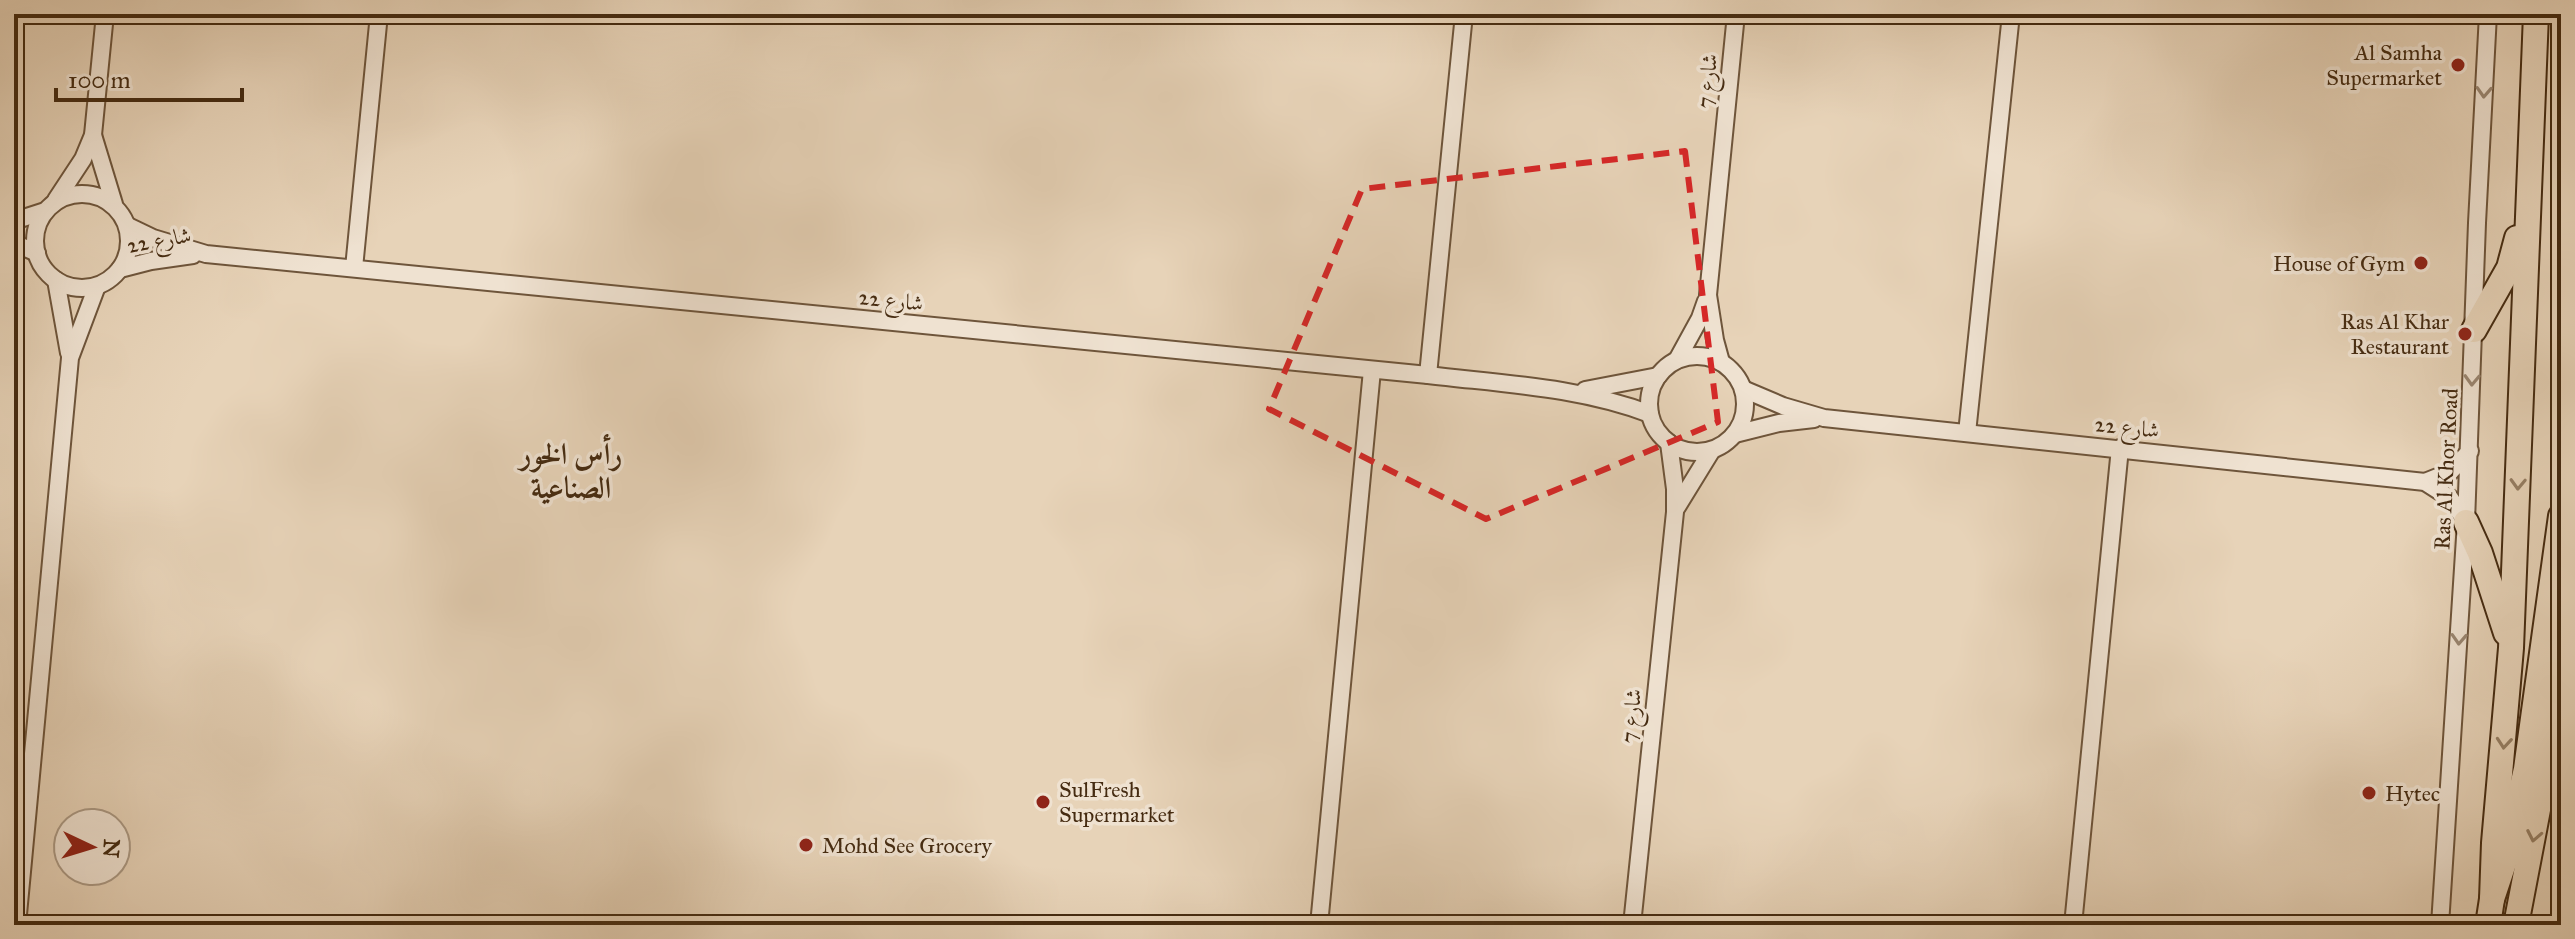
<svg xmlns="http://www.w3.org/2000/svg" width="2575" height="939" font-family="'IM FELL Great Primer',Amiri,serif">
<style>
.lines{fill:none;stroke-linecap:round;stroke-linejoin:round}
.minor-casing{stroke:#6e553b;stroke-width:20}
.highway-casing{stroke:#452b11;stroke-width:28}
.minor{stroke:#efe2d1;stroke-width:16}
.highway{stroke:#e7d3b8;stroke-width:24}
.oneway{stroke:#9a8671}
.oneway2{stroke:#967f64}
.marked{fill:none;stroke:#d62828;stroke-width:6;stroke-dasharray:16 10;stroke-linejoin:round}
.poi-dot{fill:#8f2418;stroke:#efe2d1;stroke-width:3}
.labels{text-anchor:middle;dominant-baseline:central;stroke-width:7;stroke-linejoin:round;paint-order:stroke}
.poi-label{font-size:22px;fill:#452b11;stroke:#efe2d1;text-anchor:end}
.street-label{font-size:22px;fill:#452b11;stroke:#efe2d1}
.district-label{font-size:30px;font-weight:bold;fill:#452b11;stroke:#efe2d1}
</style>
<rect width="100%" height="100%" fill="#e7d3b8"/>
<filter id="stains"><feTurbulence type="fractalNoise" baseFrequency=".0025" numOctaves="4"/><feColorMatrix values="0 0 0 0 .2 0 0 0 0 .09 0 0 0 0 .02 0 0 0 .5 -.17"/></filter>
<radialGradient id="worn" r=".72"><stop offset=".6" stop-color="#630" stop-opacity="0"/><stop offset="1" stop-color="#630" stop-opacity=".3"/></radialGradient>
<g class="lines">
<g class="minor-casing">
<g id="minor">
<path d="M 93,135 L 114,204"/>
<circle cx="82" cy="241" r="47"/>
<path d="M 56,200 L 83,159 L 93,135 L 105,14"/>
<path d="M 14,221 L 45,211"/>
<path d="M 128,226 L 153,238 L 206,254 L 1428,375 C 1503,384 1579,387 1650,414"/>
<path d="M 14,243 L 37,253"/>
<path d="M 354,268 L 379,14"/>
<path d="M 120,269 L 151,261 L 193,255"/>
<path d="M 56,280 L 69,353"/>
<circle cx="1697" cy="404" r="48"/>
<path d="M 1677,360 L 1700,318 L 1706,301"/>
<path d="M 1721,362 L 1715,340 L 1708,295 L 1736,14"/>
<path d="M 1428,375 L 1464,14"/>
<path d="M 1743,389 L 1783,406 L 1824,418 L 2425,482 L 2450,498 L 2466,522"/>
<path d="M 1585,390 L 1658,376"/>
<path d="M 1967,433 L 2011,14"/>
<path d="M 1735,434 L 1779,423 L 1814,419"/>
<path d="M 2425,482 L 2450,472 L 2470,451"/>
<path d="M 1677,507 L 1712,450"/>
<path d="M 17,925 L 70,358 L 97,286"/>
<path d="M 1319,925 L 1372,370"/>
<path d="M 1632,925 L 1675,512 L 1675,489 L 1669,443"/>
<path d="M 2073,925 L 2120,448"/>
<path d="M 2440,925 L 2466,522 L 2477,223 L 2488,14"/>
</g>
</g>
<g class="highway-casing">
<g id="highway">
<path d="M 2474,330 L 2509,268 L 2517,238"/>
<path d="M 2466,522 L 2480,553 L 2506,633"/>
<path d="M 2492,899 L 2494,843 L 2511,648 L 2536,14"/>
<path d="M 2488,925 L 2492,899 L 2506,857 L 2526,769 L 2561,516"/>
<path d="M 2516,925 L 2544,778 L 2558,639"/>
</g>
</g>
<use href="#minor" class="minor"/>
<use href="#highway" class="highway"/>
</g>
<defs><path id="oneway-chevron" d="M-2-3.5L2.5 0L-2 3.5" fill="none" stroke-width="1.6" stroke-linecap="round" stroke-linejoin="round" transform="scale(2)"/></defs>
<g class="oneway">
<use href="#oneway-chevron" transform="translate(2484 92) rotate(93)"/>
<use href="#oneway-chevron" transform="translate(2472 380) rotate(92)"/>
<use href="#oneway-chevron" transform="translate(2459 639) rotate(93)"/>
</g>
<g class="oneway2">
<use href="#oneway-chevron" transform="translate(2518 484) rotate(92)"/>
<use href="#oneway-chevron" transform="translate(2504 743) rotate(95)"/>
<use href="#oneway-chevron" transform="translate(2534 836) rotate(101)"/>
</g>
<path class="marked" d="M 1685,151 L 1718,422 L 1486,519 L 1269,409 L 1362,189 Z"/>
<g class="poi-dot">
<circle cx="2458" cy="65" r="8"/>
<circle cx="2421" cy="263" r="8"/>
<circle cx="2465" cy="334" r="8"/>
<circle cx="2369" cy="793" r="8"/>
<circle cx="1043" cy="802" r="8"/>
<circle cx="806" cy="845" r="8"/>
</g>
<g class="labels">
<g class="poi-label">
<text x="2442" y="52">Al Samha<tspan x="2442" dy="25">Supermarket</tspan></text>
<text x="2405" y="263">House of Gym</text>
<text x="2449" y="321">Ras Al Khar<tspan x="2449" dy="25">Restaurant</tspan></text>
<text x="1059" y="789" text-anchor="start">SulFresh<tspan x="1059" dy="25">Supermarket</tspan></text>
<text x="2385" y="793" text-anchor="start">Hytec</text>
<text x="822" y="845" text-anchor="start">Mohd See Grocery</text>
</g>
<g class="street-label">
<text transform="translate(1707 81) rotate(-84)">شارع 7</text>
<text transform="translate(159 240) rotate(-10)">شارع 22</text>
<text transform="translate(891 300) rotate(6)">شارع 22</text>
<text transform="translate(2127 427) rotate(6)">شارع 22</text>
<text transform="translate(2446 469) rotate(-87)">Ras Al Khor Road</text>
<text transform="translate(1631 716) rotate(-84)">شارع 7</text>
</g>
<g class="district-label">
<text x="571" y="454">رأس الخور<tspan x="571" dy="34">الصناعية</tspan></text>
</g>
</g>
<rect width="2575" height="939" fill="none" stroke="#e7d3b8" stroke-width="48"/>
<rect x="16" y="16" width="2543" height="907" fill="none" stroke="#452b11" stroke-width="4"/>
<rect x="24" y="24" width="2527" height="891" fill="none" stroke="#452b11" stroke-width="2"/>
<g transform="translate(92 847) rotate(94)"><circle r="38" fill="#efe2d1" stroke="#ab9984" stroke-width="2"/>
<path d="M0-6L14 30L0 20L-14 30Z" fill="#8f2418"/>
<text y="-12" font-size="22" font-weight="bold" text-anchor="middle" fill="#452b11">N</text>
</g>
<path d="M56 88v12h186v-12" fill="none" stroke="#452b11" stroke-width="4"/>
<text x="68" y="88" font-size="24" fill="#452b11" stroke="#efe2d1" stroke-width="6" paint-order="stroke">100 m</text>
<rect width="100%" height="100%" filter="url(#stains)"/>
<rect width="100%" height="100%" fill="url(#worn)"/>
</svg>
